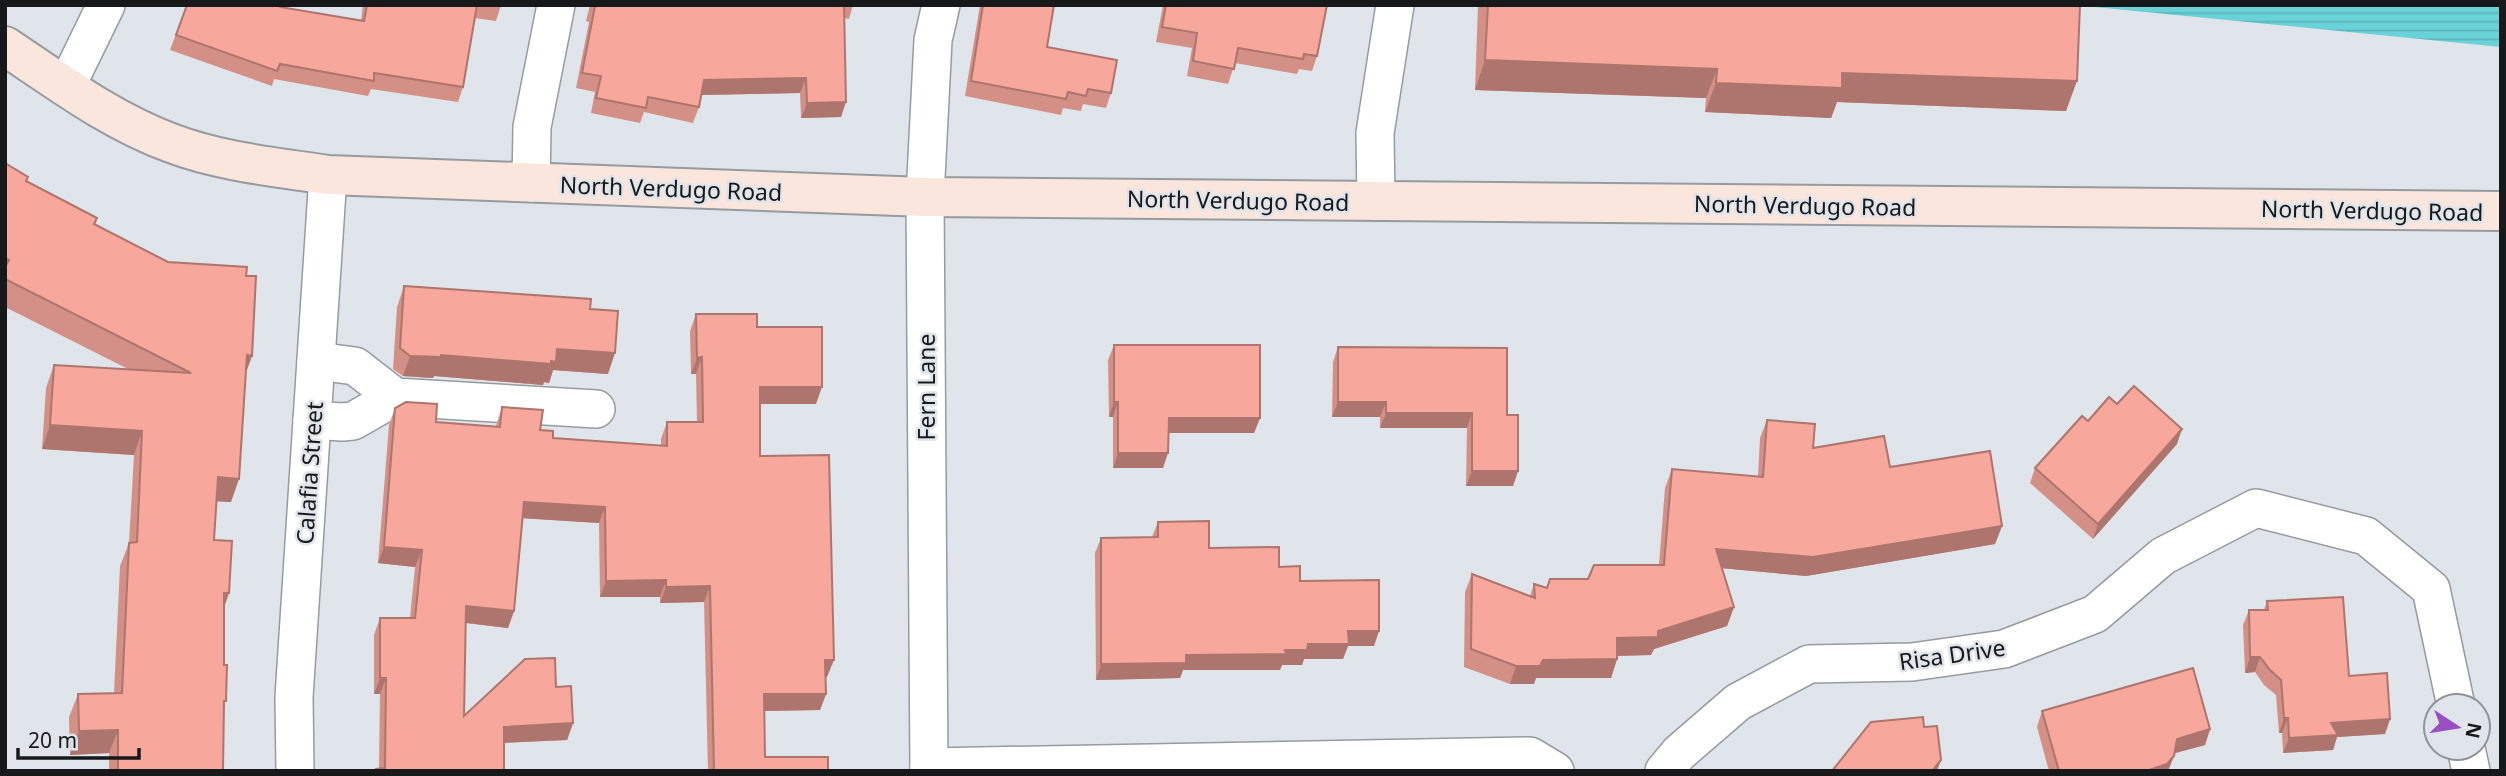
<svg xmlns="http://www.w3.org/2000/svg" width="2506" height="776" font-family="'Noto Sans',sans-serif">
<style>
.water{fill:url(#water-rules)}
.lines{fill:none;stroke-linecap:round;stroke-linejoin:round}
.minor-casing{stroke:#969ba0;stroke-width:40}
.secondary-casing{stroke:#969ba0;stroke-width:42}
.minor{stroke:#fff;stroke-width:37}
.secondary{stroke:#fbe6de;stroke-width:38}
.wall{fill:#d49086}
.shaded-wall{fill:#ad756d}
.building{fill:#f7a79c;stroke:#ad756d;stroke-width:2}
.labels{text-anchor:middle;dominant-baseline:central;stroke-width:5;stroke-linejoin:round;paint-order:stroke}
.street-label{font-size:23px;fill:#17181a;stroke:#e0e5eb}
</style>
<defs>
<pattern id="water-rules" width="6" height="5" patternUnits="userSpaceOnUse" patternTransform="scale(1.75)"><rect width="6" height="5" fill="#6ad2d9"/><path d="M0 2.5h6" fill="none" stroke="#5bb4ba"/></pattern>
</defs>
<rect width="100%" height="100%" fill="#e0e5eb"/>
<path class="water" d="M 2074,5 L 2501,5 L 2501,47 Z"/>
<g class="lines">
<g class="minor-casing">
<g id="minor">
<path d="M 66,87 L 106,5"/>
<path d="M 531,183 L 532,127 L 556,5"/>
<path d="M 1376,201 L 1375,133 L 1395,5"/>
<path d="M 316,361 L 355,366 L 395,397 L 596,409"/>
<path d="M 312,420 L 342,422 L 353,421 L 395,397"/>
<path d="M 2466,748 L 2471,771"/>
<path d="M 929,767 L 1530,756 L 1555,771"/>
<path d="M 295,771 L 294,697 L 328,175"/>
<path d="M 929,771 L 925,197 L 933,40 L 941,5"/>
<path d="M 1664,771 L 1679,753 L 1738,702 L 1809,664 L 1912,662 L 2004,649 L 2095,614 L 2163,556 L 2256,508 L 2366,536 L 2431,589 L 2456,706"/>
</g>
</g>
<g class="secondary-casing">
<path id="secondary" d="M 5,46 C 59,82 111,121 171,143 C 221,162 276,167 328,175 L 925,197 L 2501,211"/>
</g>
<use href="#minor" class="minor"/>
<use href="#secondary" class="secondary"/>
</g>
<g class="wall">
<path d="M 187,5 L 280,7 L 361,21 L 363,5 L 501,5 L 496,21 L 475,18 L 463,87 L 458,102 L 371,89 L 368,96 L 274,79 L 272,86 L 170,50 Z"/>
<path d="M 590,5 L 853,5 L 849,19 L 845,18 L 841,117 L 801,118 L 800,93 L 701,95 L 699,107 L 693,123 L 644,112 L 640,123 L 591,113 L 595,92 L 576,88 L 589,22 L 586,21 Z"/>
<path d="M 980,5 L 1054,5 L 1047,47 L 1111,93 L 1106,108 L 1083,104 L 1081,111 L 1063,108 L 1061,115 L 965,96 Z"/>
<path d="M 1163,5 L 1327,5 L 1317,56 L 1312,71 L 1299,69 L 1297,74 L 1235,63 L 1228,84 L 1187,76 L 1192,48 L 1156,42 Z"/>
<path d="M 1478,5 L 2080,5 L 2066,111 L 1837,102 L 1831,118 L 1705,112 L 1706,98 L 1475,90 Z"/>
<path d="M 5,163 L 28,177 L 27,181 L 95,225 L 168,262 L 246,276 L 252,356 L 246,372 L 231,502 L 216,501 L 214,540 L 224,607 L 223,771 L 109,771 L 109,753 L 70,755 L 69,717 L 78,694 L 114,693 L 120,566 L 129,543 L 134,455 L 42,449 L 46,388 L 54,365 L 128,369 L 5,307 Z"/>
<path d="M 404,286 L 590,309 L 608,374 L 553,370 L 549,383 L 544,382 L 543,385 L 434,376 L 433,378 L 403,376 L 393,369 L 397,307 Z"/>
<path d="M 696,314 L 757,327 L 816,404 L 760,404 L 760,456 L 827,677 L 825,677 L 826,694 L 820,710 L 764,711 L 765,757 L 828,771 L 708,771 L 704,602 L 660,603 L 660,597 L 600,597 L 599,523 L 523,518 L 514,611 L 508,628 L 465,623 L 464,716 L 556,687 L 573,723 L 567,740 L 504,743 L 504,771 L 376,771 L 376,769 L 379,769 L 380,694 L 374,694 L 374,635 L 380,618 L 410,618 L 415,567 L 378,563 L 389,425 L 395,408 L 436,422 L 496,426 L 502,407 L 553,438 L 661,446 L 661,439 L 667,422 L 697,422 L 696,374 L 691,374 L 690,331 Z"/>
<path d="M 1114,345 L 1260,418 L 1254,433 L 1169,433 L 1163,468 L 1113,468 L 1113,417 L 1109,417 L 1108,360 Z"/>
<path d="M 1338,347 L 1507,415 L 1518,471 L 1513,486 L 1466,486 L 1467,428 L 1380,428 L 1380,417 L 1332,417 L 1333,362 Z"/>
<path d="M 2117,404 L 2177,444 L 2093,539 L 2030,483 L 2035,468 L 2088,421 Z"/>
<path d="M 1767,420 L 1813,448 L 1890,467 L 2002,526 L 1995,544 L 1806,576 L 1722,568 L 1734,607 L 1727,626 L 1654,649 L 1651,655 L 1617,656 L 1617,659 L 1611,678 L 1536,678 L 1534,684 L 1510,684 L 1464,667 L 1465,592 L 1472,574 L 1530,596 L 1534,584 L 1547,588 L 1659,565 L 1665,488 L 1672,469 L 1758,476 L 1760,438 Z"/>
<path d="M 1158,522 L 1209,548 L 1279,567 L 1300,581 L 1374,646 L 1348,646 L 1343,659 L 1304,659 L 1302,665 L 1282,665 L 1280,670 L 1183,670 L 1180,678 L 1096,680 L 1095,553 L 1101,538 L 1152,537 Z"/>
<path d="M 2267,601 L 2349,676 L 2390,719 L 2385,734 L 2337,737 L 2333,750 L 2283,753 L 2282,733 L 2279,733 L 2276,695 L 2264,685 L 2255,672 L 2245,673 L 2243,625 L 2249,610 L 2264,610 Z"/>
<path d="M 2042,711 L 2210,729 L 2205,745 L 2174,753 L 2168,771 L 2049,771 L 2037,727 Z"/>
</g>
<g class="shaded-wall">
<path d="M 1485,60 L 1717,69 L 1706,98 L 1475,90 Z"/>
<path d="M 1842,73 L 2077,81 L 2066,111 L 1837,102 L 1831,118 L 1705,112 L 1716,83 Z"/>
<path d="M 806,78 L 800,93 L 699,95 L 704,80 Z"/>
<path d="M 846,102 L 841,117 L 801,118 L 807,103 Z"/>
<path d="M 557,349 L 615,353 L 608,374 L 553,370 L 549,383 L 544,382 L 543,385 L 434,376 L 433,378 L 403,376 L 410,356 L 441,355 Z"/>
<path d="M 247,355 L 252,356 L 243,380 Z"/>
<path d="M 702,357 L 696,374 L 691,374 L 697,358 Z"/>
<path d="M 760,387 L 822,387 L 816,404 L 754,404 Z"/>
<path d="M 1114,402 L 1118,402 L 1113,417 L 1109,417 Z"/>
<path d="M 1338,402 L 1386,402 L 1380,417 L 1332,417 Z"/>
<path d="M 1386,413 L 1472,413 L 1467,428 L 1380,428 Z"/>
<path d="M 1169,418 L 1260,418 L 1254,433 L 1163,433 Z"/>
<path d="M 50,425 L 142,431 L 134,455 L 42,449 Z"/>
<path d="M 2182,429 L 2177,444 L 2093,539 L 2098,524 Z"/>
<path d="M 1118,453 L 1168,453 L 1163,468 L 1113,468 Z"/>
<path d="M 1472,471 L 1518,471 L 1513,486 L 1466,486 Z"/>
<path d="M 218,477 L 239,479 L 231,502 L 209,501 Z"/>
<path d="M 524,502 L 605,507 L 599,523 L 518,518 Z"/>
<path d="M 2002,526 L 1995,544 L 1806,576 L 1709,567 L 1716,549 Z"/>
<path d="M 384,547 L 422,550 L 415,567 L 378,563 Z"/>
<path d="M 666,580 L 660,597 L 600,597 L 606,581 Z"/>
<path d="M 710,586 L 704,602 L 660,603 L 666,587 Z"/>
<path d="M 224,593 L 229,593 L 221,617 Z"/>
<path d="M 466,606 L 514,611 L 508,628 L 459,622 Z"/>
<path d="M 1734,607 L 1727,626 L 1654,649 L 1651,655 L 1610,656 L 1617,638 L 1658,631 Z"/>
<path d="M 1348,631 L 1379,631 L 1374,646 L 1348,646 L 1343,659 L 1304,659 L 1302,665 L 1282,665 L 1280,670 L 1183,670 L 1180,678 L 1096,680 L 1101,664 L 1186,655 L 1285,650 L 1308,644 Z"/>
<path d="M 2250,657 L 2260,657 L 2255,672 L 2245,673 Z"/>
<path d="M 1617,659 L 1611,678 L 1536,678 L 1534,684 L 1510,684 L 1516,666 L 1543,660 Z"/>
<path d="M 825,660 L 834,660 L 827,677 L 819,677 Z"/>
<path d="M 380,678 L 386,678 L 380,694 L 374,694 Z"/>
<path d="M 764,694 L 826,694 L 820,710 L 758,711 Z"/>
<path d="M 2284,718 L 2288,718 L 2282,733 L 2279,733 Z"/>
<path d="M 2390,719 L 2385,734 L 2337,737 L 2333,750 L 2283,753 L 2289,738 L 2331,723 Z"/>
<path d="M 573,723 L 567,740 L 498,743 L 504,727 Z"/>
<path d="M 2210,729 L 2205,745 L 2172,754 L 2177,739 Z"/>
<path d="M 118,730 L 109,753 L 70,755 L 79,731 Z"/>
<path d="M 2174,756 L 2168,771 L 2146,771 Z"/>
<path d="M 1941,760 L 1937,771 L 1932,771 Z"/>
</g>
<g class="building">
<path d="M 187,5 L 280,5 L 280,7 L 364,21 L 367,5 L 477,5 L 463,87 L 374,73 L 374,81 L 280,64 L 277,71 L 176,35 Z"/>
<path d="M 592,5 L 844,5 L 846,102 L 807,103 L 806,78 L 704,80 L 699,107 L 648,97 L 646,108 L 596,98 L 601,76 L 582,73 L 595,6 Z"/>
<path d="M 983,5 L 1054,5 L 1047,47 L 1117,60 L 1111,93 L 1088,89 L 1086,96 L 1068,92 L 1066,99 L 971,81 Z"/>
<path d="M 1166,5 L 1327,5 L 1317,56 L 1304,54 L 1303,59 L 1238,48 L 1234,69 L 1193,61 L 1197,33 L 1162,27 Z"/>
<path d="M 1488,5 L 2080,5 L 2077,81 L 1842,73 L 1842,88 L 1716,83 L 1717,69 L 1485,60 Z"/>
<path d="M 5,163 L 28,177 L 26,181 L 97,218 L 94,224 L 168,262 L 247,267 L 246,276 L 256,276 L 252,356 L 247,355 L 239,479 L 218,477 L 214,540 L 232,541 L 229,593 L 224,593 L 224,665 L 227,665 L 226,701 L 224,701 L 223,771 L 118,771 L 118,730 L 79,731 L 78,694 L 122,693 L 129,543 L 137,542 L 142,431 L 50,425 L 54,365 L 191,373 L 5,279 L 5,267 L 9,260 L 5,258 Z"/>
<path d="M 404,286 L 591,299 L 590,309 L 618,311 L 615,353 L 557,349 L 556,362 L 551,361 L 551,364 L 441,355 L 441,357 L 410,356 L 400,348 Z"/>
<path d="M 696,314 L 757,314 L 757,327 L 822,327 L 822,387 L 760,387 L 760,456 L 829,455 L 834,660 L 825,660 L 826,694 L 764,694 L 765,757 L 828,757 L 828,771 L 714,771 L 710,586 L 666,587 L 666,580 L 606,581 L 605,507 L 524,502 L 514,611 L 466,606 L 464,716 L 525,659 L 555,658 L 556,687 L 571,686 L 573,723 L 504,727 L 504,771 L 376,771 L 376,769 L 385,768 L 386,678 L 380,678 L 380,618 L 415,618 L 422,550 L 384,547 L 395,408 L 406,402 L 437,404 L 436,422 L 500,427 L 502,407 L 543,410 L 540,430 L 553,431 L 553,438 L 667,446 L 667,422 L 703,422 L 702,357 L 697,358 Z"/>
<path d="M 1114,345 L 1260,345 L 1260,418 L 1169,418 L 1168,453 L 1118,453 L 1118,402 L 1114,402 Z"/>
<path d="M 1338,347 L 1507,348 L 1507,415 L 1518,415 L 1518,471 L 1472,471 L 1472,413 L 1386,413 L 1386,402 L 1338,402 Z"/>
<path d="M 2134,386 L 2182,429 L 2098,524 L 2035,468 L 2082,416 L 2088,421 L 2109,397 L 2117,404 Z"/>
<path d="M 1767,420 L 1815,424 L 1813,448 L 1884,436 L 1890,467 L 1990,451 L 2002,526 L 1813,557 L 1716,549 L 1734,607 L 1658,631 L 1658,637 L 1617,638 L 1617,659 L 1543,660 L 1540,666 L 1516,666 L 1471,649 L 1472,574 L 1535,598 L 1534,584 L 1547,588 L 1550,579 L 1588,579 L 1594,565 L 1664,565 L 1672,469 L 1763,477 Z"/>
<path d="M 1209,521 L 1209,548 L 1279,547 L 1279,567 L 1300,566 L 1300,581 L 1379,580 L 1379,631 L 1348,631 L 1349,644 L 1308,644 L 1307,650 L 1285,650 L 1286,654 L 1186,655 L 1186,663 L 1101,664 L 1101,538 L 1158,537 L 1158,522 Z"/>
<path d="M 2343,597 L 2349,676 L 2387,673 L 2390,719 L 2331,723 L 2338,735 L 2289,738 L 2288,718 L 2284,718 L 2281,680 L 2270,670 L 2260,657 L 2250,657 L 2249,610 L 2268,610 L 2267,601 Z"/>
<path d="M 2193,668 L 2210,729 L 2177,739 L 2174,756 L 2167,764 L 2146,771 L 2059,771 L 2042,711 Z"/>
<path d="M 1923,717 L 1924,727 L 1937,726 L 1941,760 L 1932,771 L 1832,771 L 1871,722 Z"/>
</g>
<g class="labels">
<g class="street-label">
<text transform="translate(671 188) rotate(2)">North Verdugo Road</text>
<text transform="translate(1238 200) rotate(1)">North Verdugo Road</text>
<text transform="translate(1805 205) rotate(1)">North Verdugo Road</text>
<text transform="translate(2372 210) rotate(1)">North Verdugo Road</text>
<text transform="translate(926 387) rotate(-90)">Fern Lane</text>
<text transform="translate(309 473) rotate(-86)">Calafia Street</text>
<text transform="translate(1952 654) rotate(-8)">Risa Drive</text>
</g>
</g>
<rect width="2506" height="776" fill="none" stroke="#17181a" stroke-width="14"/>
<g transform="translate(2457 727) rotate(102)"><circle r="33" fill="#e0e5eb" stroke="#909397" stroke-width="2"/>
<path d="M0-5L12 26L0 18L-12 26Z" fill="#9950c3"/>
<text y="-10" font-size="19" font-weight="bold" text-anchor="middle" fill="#17181a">N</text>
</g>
<path d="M18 748v10h121v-10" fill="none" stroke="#17181a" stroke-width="3.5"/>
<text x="28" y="748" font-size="21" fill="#17181a" stroke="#e0e5eb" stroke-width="5" paint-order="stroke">20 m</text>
</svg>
